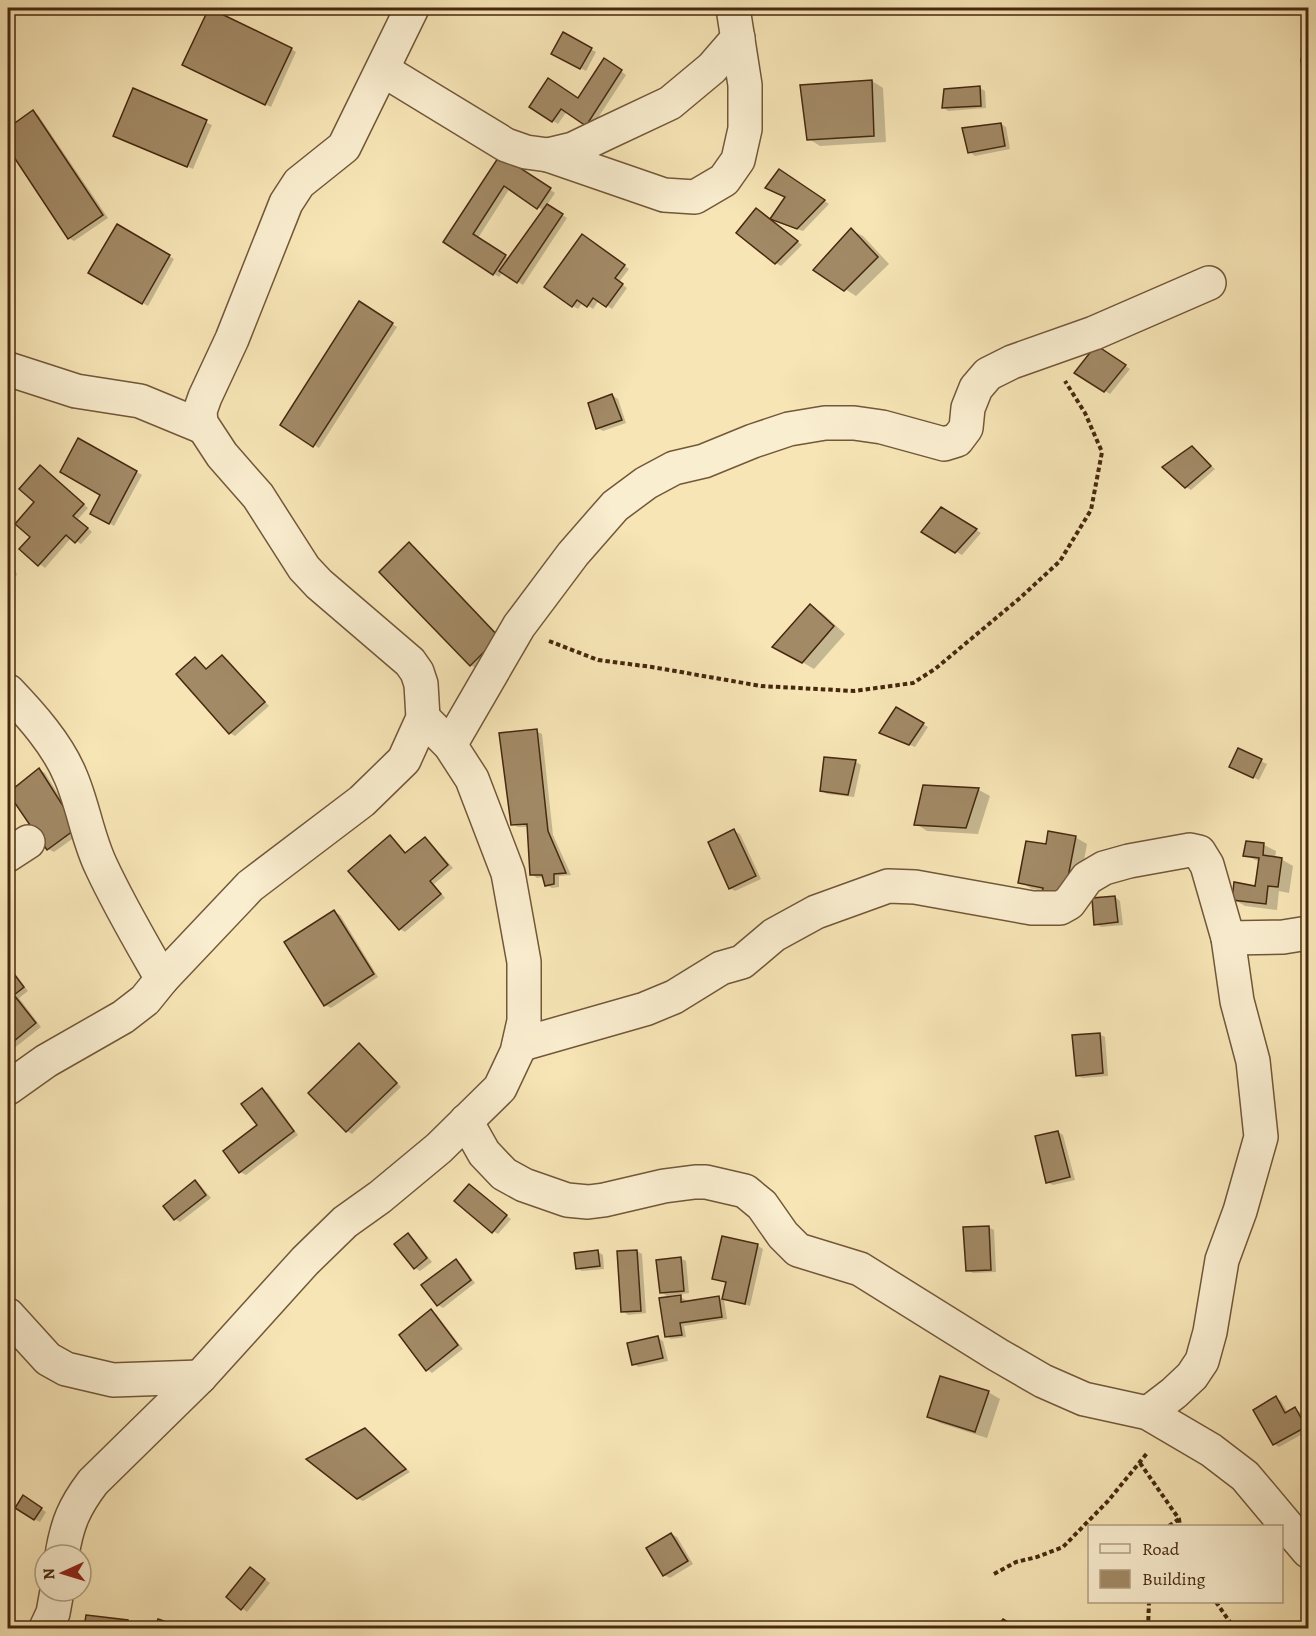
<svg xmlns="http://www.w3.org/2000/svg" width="1316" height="1636" font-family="Alegreya,serif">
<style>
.shadow{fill:#0003;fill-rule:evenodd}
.building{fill:#a28a66;stroke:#46280f;stroke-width:1.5}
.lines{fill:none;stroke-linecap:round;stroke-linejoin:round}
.minor-casing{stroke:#725739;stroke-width:36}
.path{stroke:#46280f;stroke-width:4;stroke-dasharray:4.5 3;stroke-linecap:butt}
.minor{stroke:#faeed0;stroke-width:33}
</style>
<rect width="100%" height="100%" fill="#f7e5b6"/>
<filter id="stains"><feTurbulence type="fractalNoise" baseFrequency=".00333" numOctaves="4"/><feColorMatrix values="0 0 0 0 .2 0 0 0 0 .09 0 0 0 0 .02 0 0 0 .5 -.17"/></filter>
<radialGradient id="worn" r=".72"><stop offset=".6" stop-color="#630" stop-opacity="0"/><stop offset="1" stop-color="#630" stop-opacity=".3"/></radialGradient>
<g class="shadow">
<path d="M 564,34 L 596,52 L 586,71 L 553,53 Z"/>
<path d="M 291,49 L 296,52 L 271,107 L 189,68 Z"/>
<path d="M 1308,59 L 1308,96 L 1305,94 L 1302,60 Z"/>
<path d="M 610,63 L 626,75 L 592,127 L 567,111 L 558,124 L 531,107 L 579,100 Z"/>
<path d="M 872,81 L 883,88 L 886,142 L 820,146 L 809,139 Z"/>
<path d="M 980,88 L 985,91 L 986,108 L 948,111 L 943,107 Z"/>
<path d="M 134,90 L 212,125 L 193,169 L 120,138 Z"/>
<path d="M 33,112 L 38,115 L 108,218 L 74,241 L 69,238 L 8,145 L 8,130 Z"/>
<path d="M 1001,124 L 1006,127 L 1010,149 L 975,156 L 970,152 Z"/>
<path d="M 506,160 L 555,193 L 547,205 L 567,218 L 523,285 L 503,272 L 499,277 L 445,242 ZM 510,188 L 544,211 L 510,259 L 478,238 Z"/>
<path d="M 784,174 L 829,204 L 803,231 L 771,220 L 787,197 Z"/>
<path d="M 762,213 L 802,245 L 781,266 L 776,263 Z"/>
<path d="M 118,226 L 174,259 L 148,306 L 90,273 Z"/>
<path d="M 851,230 L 863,236 L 889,264 L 856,296 L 845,289 Z"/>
<path d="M 587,239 L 629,269 L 619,282 L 627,288 L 612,309 L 599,300 L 593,309 L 583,302 L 578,309 L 573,306 Z"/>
<path d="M 360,303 L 397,327 L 319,448 L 282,425 Z"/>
<path d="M 1102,350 L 1130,369 L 1110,394 L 1076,372 Z"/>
<path d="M 612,395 L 618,399 L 626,423 L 603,431 L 598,428 Z"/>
<path d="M 79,440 L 142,475 L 114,526 L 92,513 L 102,494 Z"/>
<path d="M 1192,448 L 1215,469 L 1191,490 L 1186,487 Z"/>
<path d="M 41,466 L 88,508 L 78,519 L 92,532 L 81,544 L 71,538 L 45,568 L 21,549 L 32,537 Z"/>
<path d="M 942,509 L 981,533 L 962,555 L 923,532 Z"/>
<path d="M 409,544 L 415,547 L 504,641 L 476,668 L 470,665 Z"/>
<path d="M 8,550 L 17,575 L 8,579 Z"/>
<path d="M 810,606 L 822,613 L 845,634 L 814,669 L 775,646 Z"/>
<path d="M 222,657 L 228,660 L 269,706 L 235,736 L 230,733 L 195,659 L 207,670 Z"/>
<path d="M 897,709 L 928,727 L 915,747 L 886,735 Z"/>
<path d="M 536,731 L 542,734 L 553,835 L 571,875 L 559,876 L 559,887 L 552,888 L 546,885 L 544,877 L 537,878 L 532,874 L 528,827 L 518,827 L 513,824 Z"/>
<path d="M 1238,750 L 1267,764 L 1259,780 L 1236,769 Z"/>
<path d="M 826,758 L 856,762 L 861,765 L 854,797 L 827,794 L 822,791 Z"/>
<path d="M 39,770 L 45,773 L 82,832 L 54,852 L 48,849 Z"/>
<path d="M 924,786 L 979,790 L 990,796 L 978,834 L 927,831 L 916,824 Z"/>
<path d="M 734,831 L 740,834 L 761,879 L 735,891 L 730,888 Z"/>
<path d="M 390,837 L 395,840 L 407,854 L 425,839 L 430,842 L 453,868 L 434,884 L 445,898 L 405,932 L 400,929 Z"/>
<path d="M 1075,837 L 1087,844 L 1075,909 L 1044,891 L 1032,889 L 1020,882 L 1047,846 Z"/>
<path d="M 1247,843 L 1264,845 L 1276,851 L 1275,858 L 1281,859 L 1293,866 L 1289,893 L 1279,891 L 1277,910 L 1245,906 L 1233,899 L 1257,887 L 1260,862 L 1245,855 Z"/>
<path d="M 1115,897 L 1120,901 L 1123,925 L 1101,927 L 1096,924 Z"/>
<path d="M 334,912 L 340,915 L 378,977 L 331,1008 L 325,1005 Z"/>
<path d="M 8,964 L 28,991 L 19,998 L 41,1027 L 8,1053 Z"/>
<path d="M 1099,1034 L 1105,1037 L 1108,1076 L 1082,1078 L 1077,1075 Z"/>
<path d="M 359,1045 L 364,1048 L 401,1087 L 352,1134 L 347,1131 Z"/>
<path d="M 262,1090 L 268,1093 L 298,1135 L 246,1175 L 240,1172 L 225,1152 L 259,1125 Z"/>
<path d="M 1058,1132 L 1063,1135 L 1075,1180 L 1053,1185 L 1047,1182 Z"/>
<path d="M 195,1182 L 200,1185 L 211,1198 L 180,1222 L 175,1219 Z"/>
<path d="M 474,1189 L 511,1219 L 498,1234 L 493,1231 Z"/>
<path d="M 988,1227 L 994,1230 L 996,1272 L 973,1273 L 968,1270 Z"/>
<path d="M 408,1235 L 413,1238 L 432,1262 L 420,1271 L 415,1268 Z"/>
<path d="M 723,1238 L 758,1246 L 763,1249 L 750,1306 L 724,1298 L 727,1283 L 714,1279 Z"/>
<path d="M 637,1251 L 642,1254 L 646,1313 L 628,1315 L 623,1311 Z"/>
<path d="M 598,1252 L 603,1255 L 604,1269 L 582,1271 L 577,1268 Z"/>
<path d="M 680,1258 L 686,1261 L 689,1293 L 667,1296 L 661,1292 Z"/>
<path d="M 456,1261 L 461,1264 L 475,1283 L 443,1308 L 438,1305 Z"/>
<path d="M 680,1297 L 686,1300 L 686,1303 L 718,1298 L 724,1300 L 727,1319 L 684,1326 L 686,1337 L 671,1339 L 666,1336 Z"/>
<path d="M 431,1311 L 436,1314 L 463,1349 L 432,1373 L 427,1369 Z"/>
<path d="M 658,1338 L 663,1341 L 668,1361 L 639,1367 L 633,1364 Z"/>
<path d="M 988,1392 L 1000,1399 L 987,1438 L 940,1423 L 929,1417 Z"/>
<path d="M 1276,1398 L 1281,1401 L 1288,1413 L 1295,1409 L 1300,1412 L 1308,1427 L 1308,1431 L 1279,1447 L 1274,1444 Z"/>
<path d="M 365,1430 L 371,1433 L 410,1472 L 363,1501 L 357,1498 Z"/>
<path d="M 8,1484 L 15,1488 L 8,1500 Z"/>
<path d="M 29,1500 L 46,1512 L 40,1522 L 34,1519 Z"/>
<path d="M 671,1534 L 677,1537 L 693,1564 L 670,1578 L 664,1575 Z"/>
<path d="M 255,1572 L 270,1583 L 247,1612 L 228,1597 Z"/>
<path d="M 87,1616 L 127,1621 L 132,1624 L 132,1628 L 86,1628 Z"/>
</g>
<g class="building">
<path d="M 209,8 L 292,48 L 265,105 L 182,65 Z"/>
<path d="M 563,32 L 592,48 L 580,69 L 551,54 Z"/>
<path d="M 604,58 L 622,70 L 586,126 L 561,109 L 552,122 L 529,107 L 548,78 L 578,98 Z"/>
<path d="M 1308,58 L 1308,94 L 1304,95 L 1301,59 Z"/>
<path d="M 872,80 L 874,136 L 807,140 L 800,85 Z"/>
<path d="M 980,86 L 981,106 L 942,108 L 944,89 Z"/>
<path d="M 133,88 L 207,120 L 187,167 L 113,136 Z"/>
<path d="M 33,110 L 103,215 L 68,239 L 8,148 L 8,128 Z"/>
<path d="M 1001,123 L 1005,146 L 968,153 L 962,128 Z"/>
<path d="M 500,155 L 551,188 L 537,209 L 504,186 L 473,234 L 506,255 L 493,275 L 443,242 Z"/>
<path d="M 779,169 L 825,200 L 797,229 L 770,219 L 785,197 L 765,188 Z"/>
<path d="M 547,204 L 563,214 L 517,283 L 499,271 Z"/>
<path d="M 756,208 L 798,241 L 775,264 L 736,233 Z"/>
<path d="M 117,224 L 170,255 L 142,304 L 88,273 Z"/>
<path d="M 851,228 L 878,257 L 844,291 L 813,270 Z"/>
<path d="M 582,234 L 625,265 L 615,278 L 623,284 L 606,307 L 593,298 L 587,307 L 577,300 L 572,307 L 544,287 Z"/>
<path d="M 359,301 L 393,323 L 313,447 L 280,425 Z"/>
<path d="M 1096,345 L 1126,365 L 1104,392 L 1074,373 Z"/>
<path d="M 612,394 L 622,420 L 596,429 L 588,403 Z"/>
<path d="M 78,438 L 137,471 L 109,524 L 90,514 L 100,495 L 60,472 Z"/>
<path d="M 1192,446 L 1211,466 L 1185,488 L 1162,467 Z"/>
<path d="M 40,465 L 84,504 L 73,516 L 88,528 L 75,543 L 66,535 L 38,566 L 19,549 L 30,537 L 15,524 L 34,502 L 19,489 Z"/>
<path d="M 941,507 L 977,529 L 955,553 L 921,532 Z"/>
<path d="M 409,542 L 499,637 L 470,666 L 379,572 Z"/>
<path d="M 810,604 L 834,626 L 802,663 L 772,647 Z"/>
<path d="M 222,655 L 265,702 L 229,734 L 176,674 L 195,657 L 206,669 Z"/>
<path d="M 896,707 L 924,723 L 909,745 L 879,733 Z"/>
<path d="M 537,729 L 548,831 L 566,873 L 554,874 L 554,884 L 545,886 L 542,875 L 530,875 L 527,824 L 511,825 L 499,733 Z"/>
<path d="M 1238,748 L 1262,759 L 1253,778 L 1229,767 Z"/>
<path d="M 824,757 L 856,760 L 848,795 L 820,791 Z"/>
<path d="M 39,768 L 77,828 L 47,850 L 8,793 Z"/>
<path d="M 923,785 L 979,788 L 966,828 L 914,825 Z"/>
<path d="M 734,829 L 756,876 L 729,889 L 708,842 Z"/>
<path d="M 1048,831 L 1076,836 L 1063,903 L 1041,899 L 1043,888 L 1018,883 L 1026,841 L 1046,844 Z"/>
<path d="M 390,835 L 405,853 L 425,837 L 448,865 L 430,881 L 441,894 L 399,930 L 348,871 Z"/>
<path d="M 1246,841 L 1264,843 L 1263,855 L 1282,858 L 1278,887 L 1268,886 L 1266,904 L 1232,900 L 1234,882 L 1255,886 L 1259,858 L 1243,856 Z"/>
<path d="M 1115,896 L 1118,922 L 1094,925 L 1092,898 Z"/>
<path d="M 334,910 L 374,974 L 324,1006 L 284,942 Z"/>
<path d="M 8,966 L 24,987 L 14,995 L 36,1023 L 8,1046 Z"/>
<path d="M 1100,1033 L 1103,1073 L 1076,1076 L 1072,1035 Z"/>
<path d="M 359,1043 L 397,1083 L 346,1132 L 308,1093 Z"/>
<path d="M 262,1088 L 294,1131 L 239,1173 L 223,1151 L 257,1125 L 241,1104 Z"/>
<path d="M 1058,1131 L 1070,1177 L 1046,1183 L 1035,1136 Z"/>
<path d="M 195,1180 L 206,1195 L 174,1220 L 163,1206 Z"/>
<path d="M 469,1184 L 507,1215 L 492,1233 L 454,1201 Z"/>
<path d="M 989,1226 L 991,1270 L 966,1271 L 963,1227 Z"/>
<path d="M 408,1233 L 427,1258 L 414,1269 L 394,1244 Z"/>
<path d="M 722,1236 L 758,1244 L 745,1304 L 722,1299 L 726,1282 L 712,1279 Z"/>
<path d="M 598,1250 L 600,1266 L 576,1269 L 574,1253 Z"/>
<path d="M 637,1250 L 641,1311 L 621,1312 L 617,1251 Z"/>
<path d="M 681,1257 L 684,1291 L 660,1293 L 656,1260 Z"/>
<path d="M 456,1259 L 471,1280 L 437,1306 L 421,1285 Z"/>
<path d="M 681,1295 L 681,1302 L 719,1296 L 722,1317 L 680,1323 L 682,1335 L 665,1337 L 659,1298 Z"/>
<path d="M 431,1309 L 458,1345 L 426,1371 L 399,1335 Z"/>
<path d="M 658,1336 L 663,1358 L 632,1365 L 627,1343 Z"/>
<path d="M 940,1376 L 989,1391 L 975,1432 L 927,1417 Z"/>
<path d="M 1276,1396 L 1285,1413 L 1295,1407 L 1306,1427 L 1273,1445 L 1253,1410 Z"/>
<path d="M 365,1428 L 406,1469 L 357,1499 L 306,1459 Z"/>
<path d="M 23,1495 L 42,1508 L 34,1520 L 15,1508 Z"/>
<path d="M 671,1533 L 688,1561 L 663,1576 L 646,1548 Z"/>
<path d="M 250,1567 L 265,1579 L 241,1610 L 226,1597 Z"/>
<path d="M 86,1615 L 128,1620 L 127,1628 L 84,1628 Z"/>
<path d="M 158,1619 L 181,1627 L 181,1628 L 155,1628 Z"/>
<path d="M 1003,1619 L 1017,1628 L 996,1628 Z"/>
</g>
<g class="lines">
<g class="minor-casing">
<g id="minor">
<path d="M 383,70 L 506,145 L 526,152 L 548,155 L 573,149 L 602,135 L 670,103 L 712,68 L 738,38"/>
<path d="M 548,155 L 664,195 L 695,197 L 724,180 L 738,160 L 745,129 L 745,85 L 733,8"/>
<path d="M 8,369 L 76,391 L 140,401 L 203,427"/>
<path d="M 8,691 C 31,715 57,744 70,775 C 83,804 87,837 101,866 C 119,905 141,942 162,979"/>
<path d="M 450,745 L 519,626 L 573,554 L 615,506 L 646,483 L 674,468 L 704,461 L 753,441 L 789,429 L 825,423 L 854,423 L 882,427 L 944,444 L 957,440 L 966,428 L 968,408 L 976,388 L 988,374 L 1012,362 L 1094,333 L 1209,283"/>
<path d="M 8,855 L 28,842"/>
<path d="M 1228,938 L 1283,937 L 1308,933"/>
<path d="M 519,1045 L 645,1009 L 674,997 L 721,968 L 742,962 L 774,935 L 816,912 L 888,886 L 915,887 L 1032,908 L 1060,908 L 1069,903 L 1087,878 L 1104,868 L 1129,861 L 1190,850 L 1199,852 L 1207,865 L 1228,938 L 1237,1001 L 1253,1061 L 1261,1137 L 1240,1211 L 1222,1260 L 1210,1332 L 1202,1361 L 1192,1376 L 1174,1393 L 1148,1413"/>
<path d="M 8,1088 L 46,1061 L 123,1017 L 145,1000 L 162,979 L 250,886 L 362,801 L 404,760 L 423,718 L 421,684 L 417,672 L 410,662 L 319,584 L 304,568 L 258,496 L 222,455 L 201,423 L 200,411 L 205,397 L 232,339 L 286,203 L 299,183 L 344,147 L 412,8"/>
<path d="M 466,1121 L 484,1153 L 504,1174 L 524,1185 L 567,1200 L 588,1202 L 604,1200 L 664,1186 L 695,1182 L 706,1182 L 745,1191 L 762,1205 L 783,1235 L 798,1250 L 860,1269 L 998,1355 L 1043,1381 L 1084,1399 L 1148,1413 L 1211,1450 L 1245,1476 L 1308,1551"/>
<path d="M 8,1315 L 48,1359 L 66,1369 L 113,1380 L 200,1377"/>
<path d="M 62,1555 C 67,1524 74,1507 93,1482 L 200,1377 L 305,1261 L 345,1222 L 380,1197 L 439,1148 L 500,1088 L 517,1052 L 524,1021 L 524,962 L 508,873 L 472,779 L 450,745 L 423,718"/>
<path d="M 46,1628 L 53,1613 L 57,1591"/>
</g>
</g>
<g class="path">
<path d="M 549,641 L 598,660 L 652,667 L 761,686 L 854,691 L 913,683 L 935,669 L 1020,598 L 1060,561 L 1091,510 L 1102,452 L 1085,413 L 1065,381"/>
<path d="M 1140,1463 L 1179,1519 L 1180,1526"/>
<path d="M 1169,1526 L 1179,1519"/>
<path d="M 994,1574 L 1016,1562 L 1037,1557 L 1063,1547 L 1108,1501 L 1148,1452"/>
<path d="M 1216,1602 L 1234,1628"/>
<path d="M 1148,1628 L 1149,1602"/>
</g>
<use href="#minor" class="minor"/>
</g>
<rect width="1316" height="1636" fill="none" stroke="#f7e5b6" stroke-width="30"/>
<rect x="9" y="9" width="1298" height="1618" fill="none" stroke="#46280f" stroke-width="3"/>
<rect x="15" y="15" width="1286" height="1606" fill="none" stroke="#46280f" stroke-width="1.5"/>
<rect x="1088" y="1525" width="195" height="78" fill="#faeed0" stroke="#b29f83" stroke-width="1.5"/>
<rect x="1100" y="1544" width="30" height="9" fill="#faeed0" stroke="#b29f83" stroke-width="1.5"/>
<text x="1142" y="1555" font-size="18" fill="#46280f">Road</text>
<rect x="1100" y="1570" width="30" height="18" fill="#a28a66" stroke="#b29f83" stroke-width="1.5"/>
<text x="1142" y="1585" font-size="18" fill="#46280f">Building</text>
<g transform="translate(63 1573) rotate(266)"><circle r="28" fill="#faeed0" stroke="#b29f83" stroke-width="1.5"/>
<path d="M0-4.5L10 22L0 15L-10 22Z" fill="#8f2418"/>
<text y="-9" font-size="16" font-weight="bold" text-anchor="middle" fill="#46280f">N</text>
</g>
<rect width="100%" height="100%" filter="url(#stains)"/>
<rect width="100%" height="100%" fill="url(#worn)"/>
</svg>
